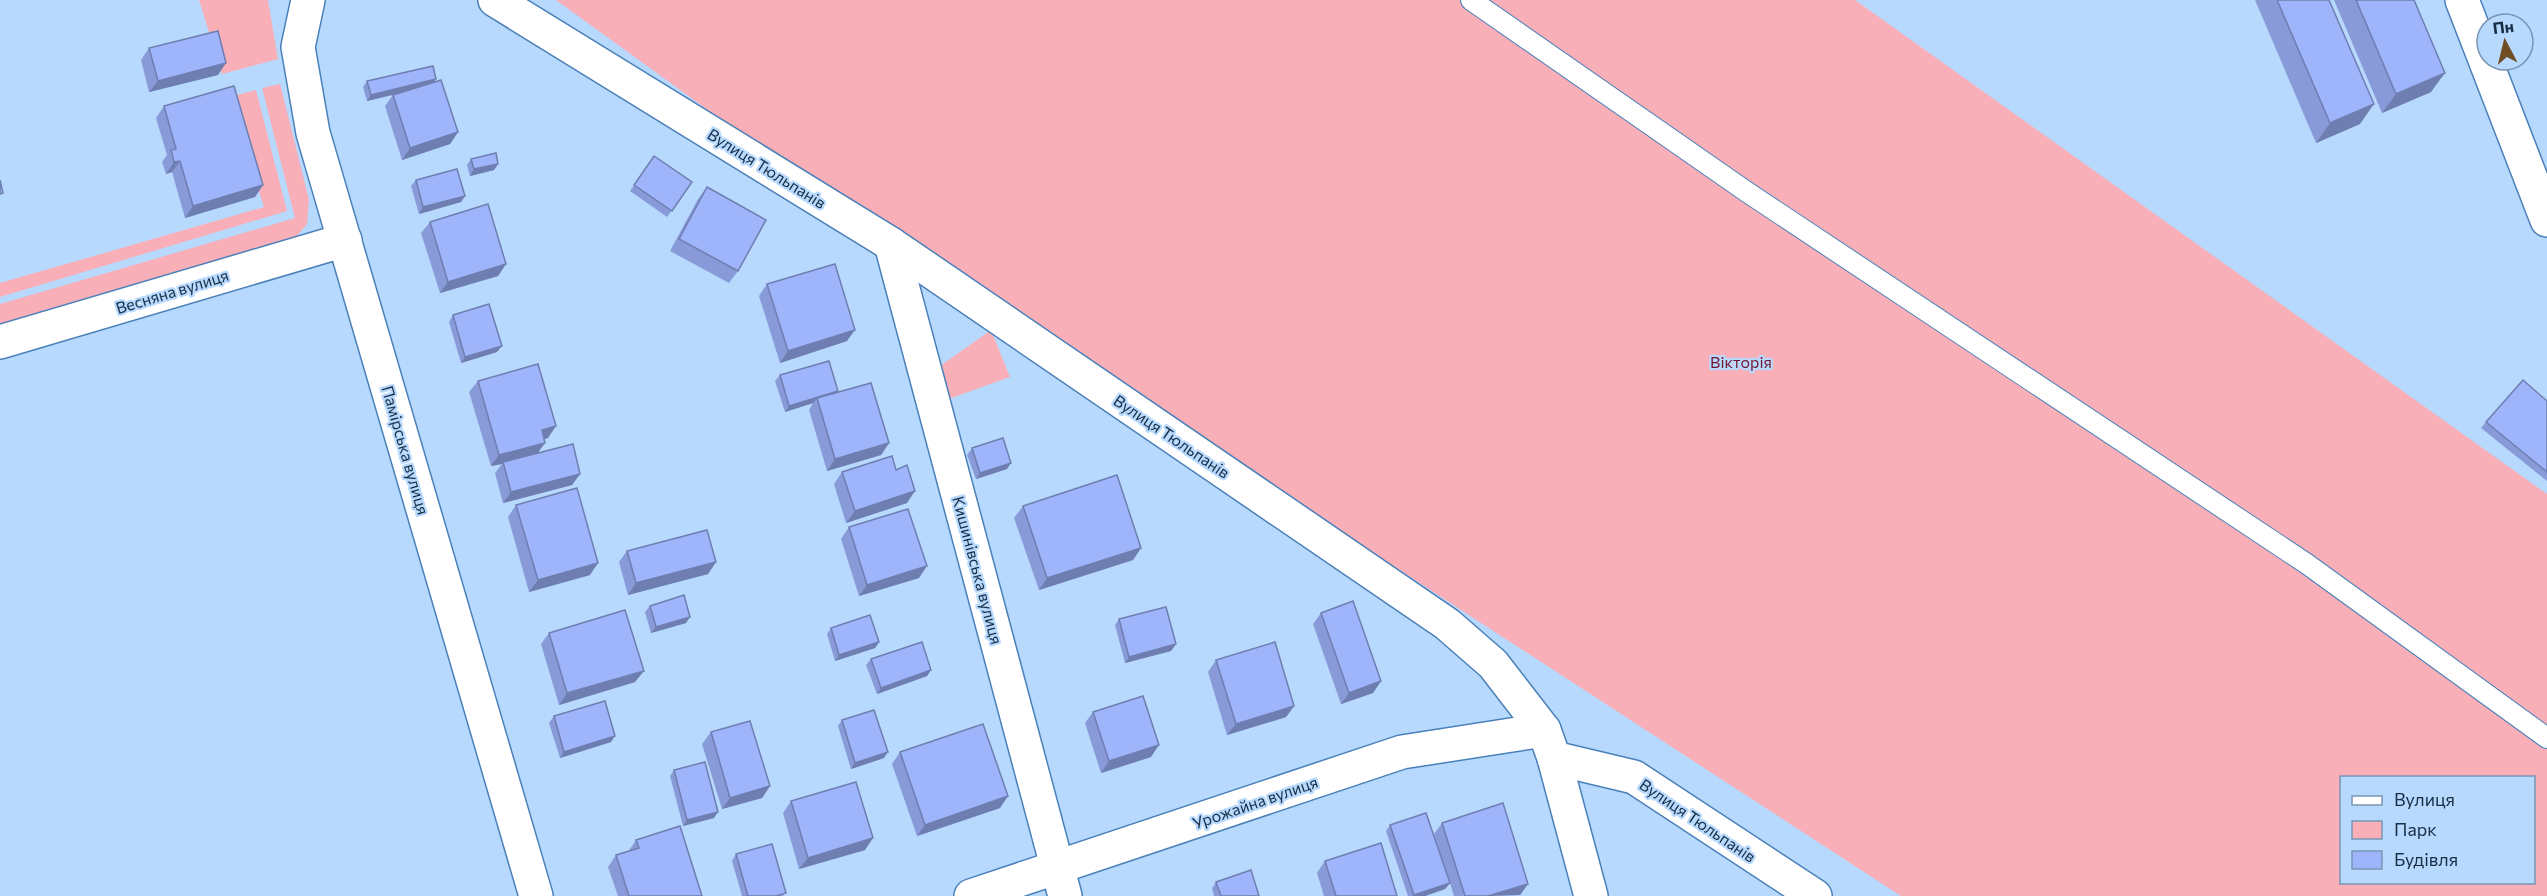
<svg xmlns="http://www.w3.org/2000/svg" width="2547" height="896" font-family="Commissioner,sans-serif">
<style>
.green{fill:#f8afb8;fill-rule:evenodd}
.lines{fill:none;stroke-linecap:round;stroke-linejoin:round}
.lane-casing{stroke:#4a80b9;stroke-width:22}
.street-casing{stroke:#4a80b9;stroke-width:36}
.lane{stroke:#fff;stroke-width:20}
.street{stroke:#fff;stroke-width:33}
.wall{fill:#889bd8}
.shaded-wall{fill:#6f7eb0}
.building{fill:#9eb4fb;stroke:#6f7eb0;stroke-width:1.5}
.labels{text-anchor:middle;dominant-baseline:central;stroke-width:4.5;stroke-linejoin:round;paint-order:stroke}
.street-label{font-size:16px;fill:#172e45;stroke:#b8d9fe}
.park-label{font-size:16px;fill:#73142e;stroke:#b8d9fe}
</style>
<rect width="100%" height="100%" fill="#b8d9fe"/>
<g class="green">
<path d="M 199,0 L 268,0 L 278,59 L 222,74 Z"/>
<path d="M 556,0 L 1855,0 L 2547,494 L 2547,896 L 1901,896 L 840,206 ZM 2342,778 L 2534,778 L 2534,882 L 2342,882 Z"/>
<path d="M 280,84 L 309,200 L 307,224 L 296,237 L 0,324 L 0,304 L 295,218 L 262,88 Z"/>
<path d="M 256,90 L 287,211 L 0,297 L 0,283 L 264,207 L 229,97 Z"/>
<path d="M 991,330 L 1010,377 L 946,400 L 933,371 Z"/>
</g>
<g class="lines">
<g class="lane-casing">
<path id="lane" d="M 1471,0 L 1747,192 L 2307,564 L 2547,738"/>
</g>
<g class="street-casing">
<g id="street">
<path d="M 308,0 L 298,47 L 313,133 L 536,896"/>
<path d="M 495,0 L 891,244 L 1447,624 L 1493,664 L 1544,730 L 1554,758 L 1634,777 L 1815,896"/>
<path d="M 2462,0 L 2547,220"/>
<path d="M 891,244 L 1065,896"/>
<path d="M 0,342 L 345,240"/>
<path d="M 1554,758 L 1591,896"/>
<path d="M 971,896 L 1402,752 L 1544,730"/>
</g>
</g>
<use href="#lane" class="lane"/>
<use href="#street" class="street"/>
</g>
<g class="wall">
<path d="M 2255,0 L 2329,0 L 2360,124 L 2316,143 Z"/>
<path d="M 2334,0 L 2414,0 L 2431,92 L 2382,113 Z"/>
<path d="M 149,48 L 218,75 L 149,92 L 141,60 Z"/>
<path d="M 367,81 L 434,82 L 458,132 L 450,144 L 402,160 L 385,106 L 393,95 L 367,101 L 363,87 Z"/>
<path d="M 164,106 L 263,185 L 255,197 L 185,218 L 172,172 L 166,174 L 162,162 L 167,155 L 156,118 Z"/>
<path d="M 654,156 L 692,182 L 667,217 L 630,191 Z"/>
<path d="M 471,159 L 498,164 L 494,170 L 470,176 L 467,165 Z"/>
<path d="M 416,180 L 461,202 L 419,214 L 411,186 Z"/>
<path d="M 707,187 L 738,271 L 729,283 L 670,251 L 698,199 Z"/>
<path d="M 430,222 L 506,264 L 498,276 L 440,293 L 421,233 Z"/>
<path d="M 767,284 L 847,341 L 780,363 L 759,296 Z"/>
<path d="M 453,315 L 497,352 L 461,363 L 449,322 Z"/>
<path d="M 780,375 L 837,392 L 889,443 L 881,455 L 827,471 L 809,410 L 813,403 L 785,412 L 775,381 Z"/>
<path d="M 478,381 L 548,438 L 544,439 L 538,453 L 580,474 L 572,485 L 503,503 L 495,473 L 502,464 L 491,466 L 469,392 Z"/>
<path d="M 2547,401 L 2547,481 L 2481,428 L 2486,422 Z"/>
<path d="M 972,448 L 1007,469 L 976,479 L 967,455 Z"/>
<path d="M 842,472 L 907,503 L 846,523 L 834,484 Z"/>
<path d="M 516,505 L 590,575 L 529,592 L 508,517 Z"/>
<path d="M 1023,506 L 1141,548 L 1133,560 L 1039,590 L 1014,518 Z"/>
<path d="M 849,527 L 919,578 L 859,596 L 841,539 Z"/>
<path d="M 627,551 L 716,562 L 708,574 L 628,595 L 619,562 Z"/>
<path d="M 650,606 L 686,623 L 651,633 L 645,612 Z"/>
<path d="M 1321,613 L 1381,681 L 1373,693 L 1341,704 L 1313,624 Z"/>
<path d="M 1119,619 L 1176,644 L 1171,651 L 1125,663 L 1115,625 Z"/>
<path d="M 831,628 L 879,642 L 875,648 L 835,661 L 827,634 Z"/>
<path d="M 549,633 L 635,682 L 559,705 L 541,644 Z"/>
<path d="M 871,659 L 931,670 L 927,676 L 877,694 L 866,665 Z"/>
<path d="M 1216,660 L 1294,706 L 1286,717 L 1227,735 L 1208,672 Z"/>
<path d="M 1093,712 L 1151,757 L 1101,773 L 1085,723 Z"/>
<path d="M 554,716 L 611,742 L 560,758 L 549,723 Z"/>
<path d="M 842,720 L 884,758 L 851,769 L 838,726 Z"/>
<path d="M 711,732 L 770,786 L 762,798 L 722,809 L 702,744 Z"/>
<path d="M 900,752 L 1008,796 L 1000,808 L 917,836 L 892,764 Z"/>
<path d="M 674,770 L 714,818 L 683,826 L 670,776 Z"/>
<path d="M 791,801 L 865,850 L 799,869 L 783,813 Z"/>
<path d="M 1442,823 L 1528,884 L 1520,895 L 1454,896 L 1450,883 L 1445,889 L 1425,896 L 1408,896 L 1386,831 L 1390,825 L 1448,878 L 1434,834 Z"/>
<path d="M 636,840 L 702,896 L 618,896 L 608,867 L 616,855 L 628,852 Z"/>
<path d="M 736,854 L 784,896 L 742,896 L 732,861 Z"/>
<path d="M 1325,861 L 1397,896 L 1324,896 L 1317,873 Z"/>
<path d="M 1216,882 L 1259,896 L 1214,896 L 1212,888 Z"/>
</g>
<g class="shaded-wall">
<path d="M 226,63 L 218,75 L 149,92 L 158,81 Z"/>
<path d="M 2445,73 L 2431,92 L 2382,113 L 2396,94 Z"/>
<path d="M 436,79 L 432,85 L 367,101 L 371,95 Z"/>
<path d="M 2374,104 L 2360,124 L 2316,143 L 2330,123 Z"/>
<path d="M 458,132 L 450,144 L 402,160 L 410,148 Z"/>
<path d="M 180,161 L 172,172 L 166,174 L 174,162 Z"/>
<path d="M 498,164 L 494,170 L 470,176 L 474,169 Z"/>
<path d="M 263,185 L 255,197 L 185,218 L 193,206 Z"/>
<path d="M 465,196 L 461,202 L 419,214 L 423,207 Z"/>
<path d="M 506,264 L 498,276 L 440,293 L 448,282 Z"/>
<path d="M 855,330 L 847,341 L 780,363 L 788,351 Z"/>
<path d="M 502,346 L 497,352 L 461,363 L 465,357 Z"/>
<path d="M 838,391 L 833,397 L 817,398 L 813,403 L 785,412 L 789,406 Z"/>
<path d="M 556,426 L 548,438 L 534,442 L 542,430 Z"/>
<path d="M 545,443 L 537,454 L 503,462 L 502,464 L 491,466 L 499,455 Z"/>
<path d="M 889,443 L 881,455 L 827,471 L 835,459 Z"/>
<path d="M 1011,463 L 1007,469 L 976,479 L 980,473 Z"/>
<path d="M 580,474 L 572,485 L 503,503 L 511,492 Z"/>
<path d="M 915,491 L 907,503 L 846,523 L 855,511 Z"/>
<path d="M 1141,548 L 1133,560 L 1039,590 L 1047,578 Z"/>
<path d="M 716,562 L 708,574 L 628,595 L 636,583 Z"/>
<path d="M 598,563 L 590,575 L 529,592 L 538,580 Z"/>
<path d="M 927,566 L 919,578 L 859,596 L 867,585 Z"/>
<path d="M 690,617 L 686,623 L 651,633 L 656,627 Z"/>
<path d="M 879,642 L 875,648 L 835,661 L 839,655 Z"/>
<path d="M 1176,644 L 1171,651 L 1125,663 L 1129,657 Z"/>
<path d="M 931,670 L 927,676 L 877,694 L 881,688 Z"/>
<path d="M 644,671 L 635,682 L 559,705 L 567,693 Z"/>
<path d="M 1381,681 L 1373,693 L 1341,704 L 1349,693 Z"/>
<path d="M 1294,706 L 1286,717 L 1227,735 L 1236,724 Z"/>
<path d="M 615,736 L 611,742 L 560,758 L 564,752 Z"/>
<path d="M 1159,745 L 1151,757 L 1101,773 L 1109,761 Z"/>
<path d="M 888,752 L 884,758 L 851,769 L 855,763 Z"/>
<path d="M 770,786 L 762,798 L 722,809 L 730,798 Z"/>
<path d="M 1008,796 L 1000,808 L 917,836 L 925,825 Z"/>
<path d="M 718,812 L 714,818 L 683,826 L 687,820 Z"/>
<path d="M 873,838 L 865,850 L 799,869 L 808,858 Z"/>
<path d="M 1450,883 L 1445,889 L 1425,896 L 1413,896 Z"/>
<path d="M 1528,884 L 1520,895 L 1488,896 Z"/>
</g>
<g class="building">
<path d="M 2277,0 L 2329,0 L 2374,104 L 2330,123 Z"/>
<path d="M 2356,0 L 2414,0 L 2445,73 L 2396,94 Z"/>
<path d="M 218,31 L 226,63 L 158,81 L 149,48 Z"/>
<path d="M 433,66 L 436,79 L 371,95 L 367,81 Z"/>
<path d="M 441,80 L 458,132 L 410,148 L 393,95 Z"/>
<path d="M 234,86 L 263,185 L 193,206 L 180,161 L 174,162 L 171,150 L 176,149 L 164,106 Z"/>
<path d="M 496,153 L 498,164 L 474,169 L 471,159 Z"/>
<path d="M 654,156 L 692,182 L 672,211 L 634,185 Z"/>
<path d="M 457,169 L 465,196 L 423,207 L 416,180 Z"/>
<path d="M 0,180 L 3,193 L 0,194 Z"/>
<path d="M 707,187 L 766,220 L 738,271 L 679,239 Z"/>
<path d="M 488,204 L 506,264 L 448,282 L 430,222 Z"/>
<path d="M 835,264 L 855,330 L 788,351 L 767,284 Z"/>
<path d="M 489,304 L 502,346 L 465,357 L 453,315 Z"/>
<path d="M 829,361 L 838,391 L 789,406 L 780,375 Z"/>
<path d="M 538,364 L 556,426 L 542,430 L 545,443 L 499,455 L 478,381 Z"/>
<path d="M 2523,380 L 2547,401 L 2547,472 L 2486,422 Z"/>
<path d="M 871,383 L 889,443 L 835,459 L 817,398 Z"/>
<path d="M 1003,438 L 1011,463 L 980,473 L 972,448 Z"/>
<path d="M 573,444 L 580,474 L 511,492 L 503,462 Z"/>
<path d="M 892,456 L 896,470 L 907,465 L 915,491 L 855,511 L 842,472 Z"/>
<path d="M 1117,475 L 1141,548 L 1047,578 L 1023,506 Z"/>
<path d="M 577,488 L 598,563 L 538,580 L 516,505 Z"/>
<path d="M 908,509 L 927,566 L 867,585 L 849,527 Z"/>
<path d="M 707,530 L 716,562 L 636,583 L 627,551 Z"/>
<path d="M 684,595 L 690,617 L 656,627 L 650,606 Z"/>
<path d="M 1353,601 L 1381,681 L 1349,693 L 1321,613 Z"/>
<path d="M 1166,607 L 1176,644 L 1129,657 L 1119,619 Z"/>
<path d="M 625,610 L 644,671 L 567,693 L 549,633 Z"/>
<path d="M 870,615 L 879,642 L 839,655 L 831,628 Z"/>
<path d="M 922,642 L 931,670 L 881,688 L 871,659 Z"/>
<path d="M 1275,642 L 1294,706 L 1236,724 L 1216,660 Z"/>
<path d="M 1143,696 L 1159,745 L 1109,761 L 1093,712 Z"/>
<path d="M 605,701 L 615,736 L 564,752 L 554,716 Z"/>
<path d="M 874,710 L 888,752 L 855,763 L 842,720 Z"/>
<path d="M 750,721 L 770,786 L 730,798 L 711,732 Z"/>
<path d="M 983,724 L 1008,796 L 925,825 L 900,752 Z"/>
<path d="M 705,762 L 718,812 L 687,820 L 674,770 Z"/>
<path d="M 856,782 L 873,838 L 808,858 L 791,801 Z"/>
<path d="M 1503,803 L 1528,884 L 1488,896 L 1465,896 L 1442,823 Z"/>
<path d="M 1426,813 L 1450,883 L 1414,895 L 1390,825 Z"/>
<path d="M 680,826 L 702,896 L 629,896 L 616,855 L 639,848 L 636,840 Z"/>
<path d="M 1381,843 L 1397,896 L 1336,896 L 1325,861 Z"/>
<path d="M 772,844 L 786,893 L 776,896 L 748,896 L 736,854 Z"/>
<path d="M 1251,870 L 1259,896 L 1221,896 L 1216,882 Z"/>
</g>
<g class="labels">
<g class="street-label">
<text transform="translate(767 168) rotate(32)">Вулиця Тюльпанів</text>
<text transform="translate(172 291) rotate(-17)">Весняна вулиця</text>
<text transform="translate(1172 436) rotate(34)">Вулиця Тюльпанів</text>
<text transform="translate(406 450) rotate(74)">Памірська вулиця</text>
<text transform="translate(978 570) rotate(75)">Кишинівська вулиця</text>
<text transform="translate(1255 802) rotate(-19)">Урожайна вулиця</text>
<text transform="translate(1698 820) rotate(34)">Вулиця Тюльпанів</text>
</g>
<g class="park-label">
<text x="1741" y="361">Вікторія</text>
</g>
</g>
<rect x="2340" y="776" width="195" height="108" fill="#b8d9fe" stroke="#7895b4" stroke-width="1.5"/>
<rect x="2352" y="796" width="30" height="9" fill="#ffffff" stroke="#7895b4" stroke-width="1.5"/>
<text x="2394" y="806" font-size="18" fill="#172e45">Вулиця</text>
<rect x="2352" y="821" width="30" height="18" fill="#f8afb8" stroke="#7895b4" stroke-width="1.5"/>
<text x="2394" y="836" font-size="18" fill="#172e45">Парк</text>
<rect x="2352" y="851" width="30" height="18" fill="#9eb4fb" stroke="#7895b4" stroke-width="1.5"/>
<text x="2394" y="866" font-size="18" fill="#172e45">Будівля</text>
<g transform="translate(2505 42) rotate(353)"><circle r="28" fill="#b8d9fe" stroke="#7895b4" stroke-width="1.5"/>
<path d="M0-4.5L10 22L0 15L-10 22Z" fill="#6f4e25"/>
<text y="-9" font-size="16" font-weight="bold" text-anchor="middle" fill="#172e45">Пн</text>
</g>
</svg>
